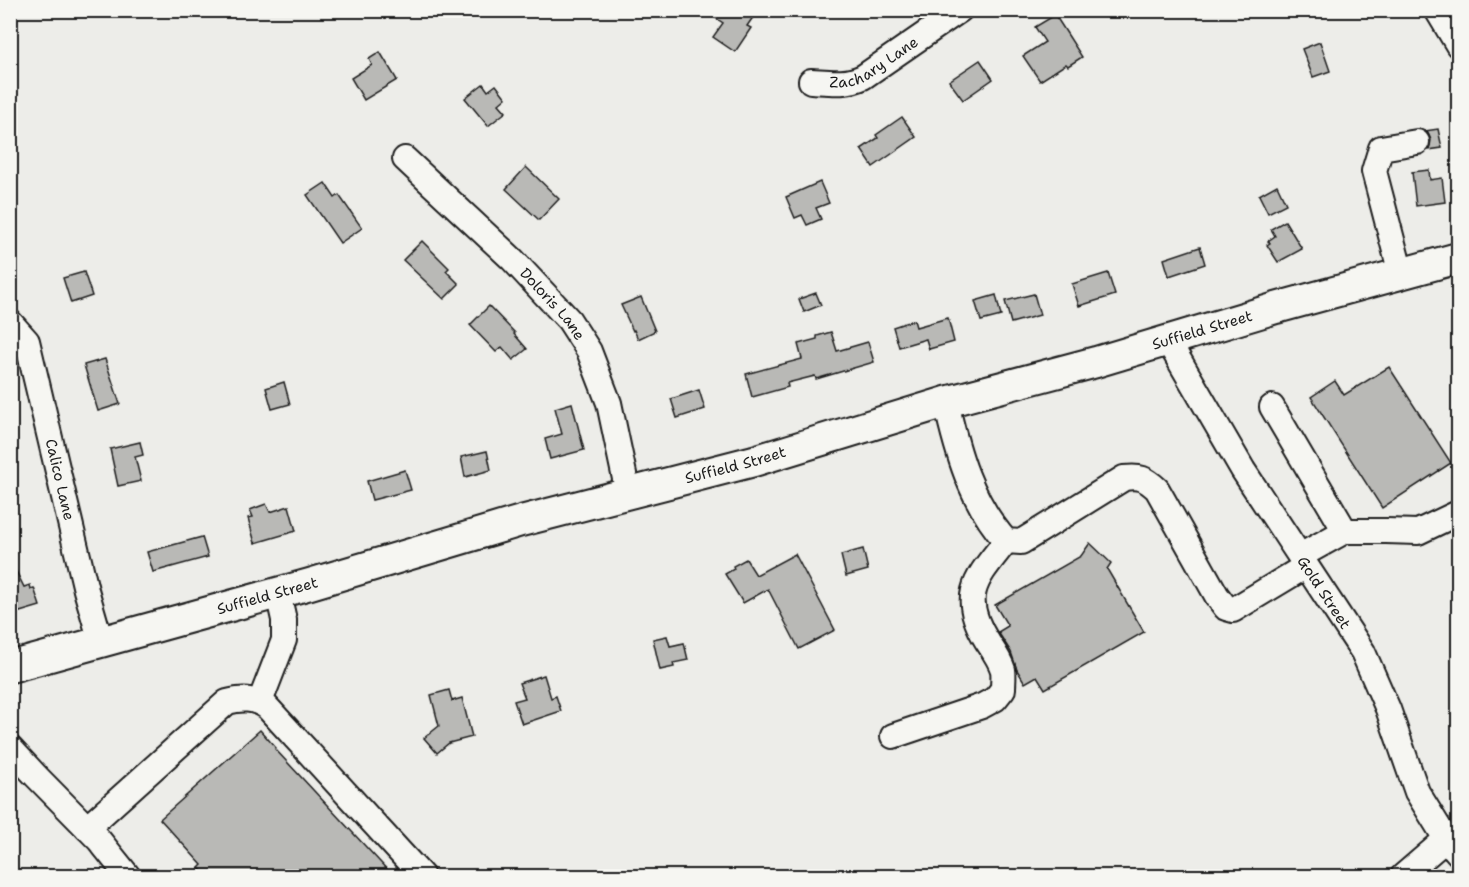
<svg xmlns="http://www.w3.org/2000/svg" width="1469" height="887" font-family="'Shantell Sans',sans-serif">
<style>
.building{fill:#b9b9b6;stroke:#1c1c1c;stroke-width:1.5}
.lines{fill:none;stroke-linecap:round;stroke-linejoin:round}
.minor-casing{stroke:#1c1c1c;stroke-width:28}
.major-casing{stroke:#1c1c1c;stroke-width:34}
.minor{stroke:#f6f6f2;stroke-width:24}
.major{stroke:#f6f6f2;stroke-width:30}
.labels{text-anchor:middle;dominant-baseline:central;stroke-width:5;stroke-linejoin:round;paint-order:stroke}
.street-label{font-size:15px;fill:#1c1c1c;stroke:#f6f6f2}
</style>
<rect width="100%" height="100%" fill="#edede9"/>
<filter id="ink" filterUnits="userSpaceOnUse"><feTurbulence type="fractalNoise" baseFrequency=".0167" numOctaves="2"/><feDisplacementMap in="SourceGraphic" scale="12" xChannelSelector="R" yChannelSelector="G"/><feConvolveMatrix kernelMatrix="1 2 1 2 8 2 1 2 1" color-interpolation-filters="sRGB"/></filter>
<g filter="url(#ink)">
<g class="building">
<path d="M 704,10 L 758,10 L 747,26 L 751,28 L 735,52 L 713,37 L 723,23 Z"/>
<path d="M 1055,15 L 1082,57 L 1068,66 L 1066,64 L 1040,81 L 1023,56 L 1045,42 L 1035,27 Z"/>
<path d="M 1320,42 L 1330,71 L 1313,77 L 1302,49 Z"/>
<path d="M 380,52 L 397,80 L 364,100 L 351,78 L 372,65 L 369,59 Z"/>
<path d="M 980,60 L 993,79 L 963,100 L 949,81 Z"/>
<path d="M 483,84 L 488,91 L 496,85 L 506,98 L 499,104 L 506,112 L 488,126 L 465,98 Z"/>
<path d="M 902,117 L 916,137 L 873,167 L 861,149 L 878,138 L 876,135 Z"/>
<path d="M 1438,129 L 1442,148 L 1428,150 L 1430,146 L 1431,140 L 1428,133 L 1425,131 Z"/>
<path d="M 526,167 L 559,199 L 539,220 L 506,189 Z"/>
<path d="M 1429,170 L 1430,180 L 1442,178 L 1445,202 L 1416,206 L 1412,172 Z"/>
<path d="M 820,182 L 829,203 L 816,208 L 821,219 L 807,225 L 802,215 L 795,218 L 786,197 Z"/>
<path d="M 325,183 L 335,198 L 339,195 L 362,228 L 340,243 L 307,195 Z"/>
<path d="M 1277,185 L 1286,204 L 1268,213 L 1259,195 Z"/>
<path d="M 1285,221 L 1302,249 L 1278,262 L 1267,245 L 1270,243 L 1268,241 L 1275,236 L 1271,229 Z"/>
<path d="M 422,241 L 449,268 L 446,271 L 459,284 L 444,299 L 403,260 Z"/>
<path d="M 1200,247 L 1205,264 L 1169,276 L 1164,259 Z"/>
<path d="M 84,272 L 92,296 L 71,303 L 63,278 Z"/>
<path d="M 1108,273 L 1115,295 L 1079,306 L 1072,284 Z"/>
<path d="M 816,293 L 821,305 L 804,312 L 799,299 Z"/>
<path d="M 1034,294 L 1040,315 L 1011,323 L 1005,301 Z"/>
<path d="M 996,295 L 1001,316 L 981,321 L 975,301 Z"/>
<path d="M 641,297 L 655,331 L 638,339 L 634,330 L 633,331 L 621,305 Z"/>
<path d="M 489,306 L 515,333 L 514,334 L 527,349 L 513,360 L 502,347 L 496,352 L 470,325 Z"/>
<path d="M 948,318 L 954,342 L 929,349 L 926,339 L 899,347 L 893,327 L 914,320 L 916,327 Z"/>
<path d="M 831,332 L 837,351 L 868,342 L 874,362 L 816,379 L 815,376 L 787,383 L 788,387 L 752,397 L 746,374 L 802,359 L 798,344 L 817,339 L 817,336 Z"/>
<path d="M 105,359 L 120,404 L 98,411 L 84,365 Z"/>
<path d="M 1389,367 L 1451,463 L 1382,508 L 1311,397 L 1335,381 L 1344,395 Z"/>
<path d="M 284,382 L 290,404 L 272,409 L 266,388 Z"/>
<path d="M 699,390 L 705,409 L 677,418 L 671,399 Z"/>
<path d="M 572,403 L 584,450 L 550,459 L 545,439 L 562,434 L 555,408 Z"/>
<path d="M 140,442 L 143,455 L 135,457 L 141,481 L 118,486 L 110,449 Z"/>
<path d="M 487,451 L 491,470 L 465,477 L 461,457 Z"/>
<path d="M 405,470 L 411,490 L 372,500 L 367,481 Z"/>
<path d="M 266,504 L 270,512 L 289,506 L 296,531 L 255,543 L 248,518 L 253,517 L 250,510 Z"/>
<path d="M 202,537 L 208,557 L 153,572 L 147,552 Z"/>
<path d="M 1090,543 L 1111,563 L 1107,569 L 1144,632 L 1045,689 L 1037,676 L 1025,683 L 1017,670 L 1011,652 L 998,632 L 1008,626 L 995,605 L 1081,556 Z"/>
<path d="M 863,549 L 868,570 L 846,576 L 841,555 Z"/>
<path d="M 795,554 L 835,630 L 799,649 L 768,589 L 743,603 L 725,574 L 734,569 L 733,566 L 746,559 L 756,575 Z"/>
<path d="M 10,559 L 24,587 L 30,585 L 31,589 L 34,588 L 40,606 L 13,614 L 10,606 Z"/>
<path d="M 667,636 L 670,646 L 684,643 L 688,660 L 673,663 L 674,667 L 660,670 L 653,639 Z"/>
<path d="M 544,675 L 551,698 L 556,696 L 561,711 L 522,724 L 514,701 L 525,698 L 519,683 Z"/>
<path d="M 449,690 L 452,701 L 462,698 L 472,737 L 449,743 L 437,753 L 424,738 L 439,726 L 431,695 Z"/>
<path d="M 260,730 L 276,748 L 275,749 L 393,876 L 207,876 L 199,868 L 202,865 L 160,819 Z"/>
</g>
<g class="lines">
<g class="minor-casing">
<g id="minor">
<path d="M 1437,10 L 1458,45"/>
<path id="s1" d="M 811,81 C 829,82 846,85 863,77 L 960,10"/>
<path id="s2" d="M 405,159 L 512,259 L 569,320 L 589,351 L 609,403 L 628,493"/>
<path d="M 1401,274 L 1374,171 L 1381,148 L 1417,142"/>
<path id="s3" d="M 10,322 L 27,341 L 86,590 L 101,642"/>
<path id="s4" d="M 1168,341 L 1243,470 L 1363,652 L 1388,709 L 1417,792 L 1446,839 L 1458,853"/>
<path d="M 946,402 C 957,452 971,502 1006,541 L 1021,542 L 1124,478 C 1140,476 1145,478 1157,489 L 1217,596 L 1226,608 L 1233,610 L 1306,566"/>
<path d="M 1272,407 L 1345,531 L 1300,556"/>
<path d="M 1345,531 L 1386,531 L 1418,532 L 1458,513"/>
<path d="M 260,702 L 284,640 L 284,620 L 278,593"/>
<path d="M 893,736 L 982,706 L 995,699 L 1003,689 C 1003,683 1004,676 1003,670 C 1000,660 993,650 987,641 C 958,595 977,578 1006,541"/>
<path d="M 10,748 L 36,776 L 99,840 L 128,876"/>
<path d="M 87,828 L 227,702 C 242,698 254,698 267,707 L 422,876"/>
<path d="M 1403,876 L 1446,839"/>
</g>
</g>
<g class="major-casing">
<g id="major">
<path id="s5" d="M 10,667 L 310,584 L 521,521 L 754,461 L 946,402 L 1096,362 L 1276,308 L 1458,258"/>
</g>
</g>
<use href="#minor" class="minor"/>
<use href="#major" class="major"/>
</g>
</g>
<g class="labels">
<g class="street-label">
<text stroke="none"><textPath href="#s1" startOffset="68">Zachary Lane</textPath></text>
<text stroke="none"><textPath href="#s2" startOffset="207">Doloris Lane</textPath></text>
<text stroke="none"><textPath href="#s5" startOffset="1239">Suffield Street</textPath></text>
<text stroke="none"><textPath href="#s5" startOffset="753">Suffield Street</textPath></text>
<text stroke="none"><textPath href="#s3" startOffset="168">Calico Lane</textPath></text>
<text stroke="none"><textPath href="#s4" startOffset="296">Gold Street</textPath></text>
<text stroke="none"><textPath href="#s5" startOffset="267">Suffield Street</textPath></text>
</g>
</g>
<rect width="1469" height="887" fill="none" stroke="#f6f6f2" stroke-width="36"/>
<rect x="18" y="18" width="1433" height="851" fill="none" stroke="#1c1c1c" stroke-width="2" filter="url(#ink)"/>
</svg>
